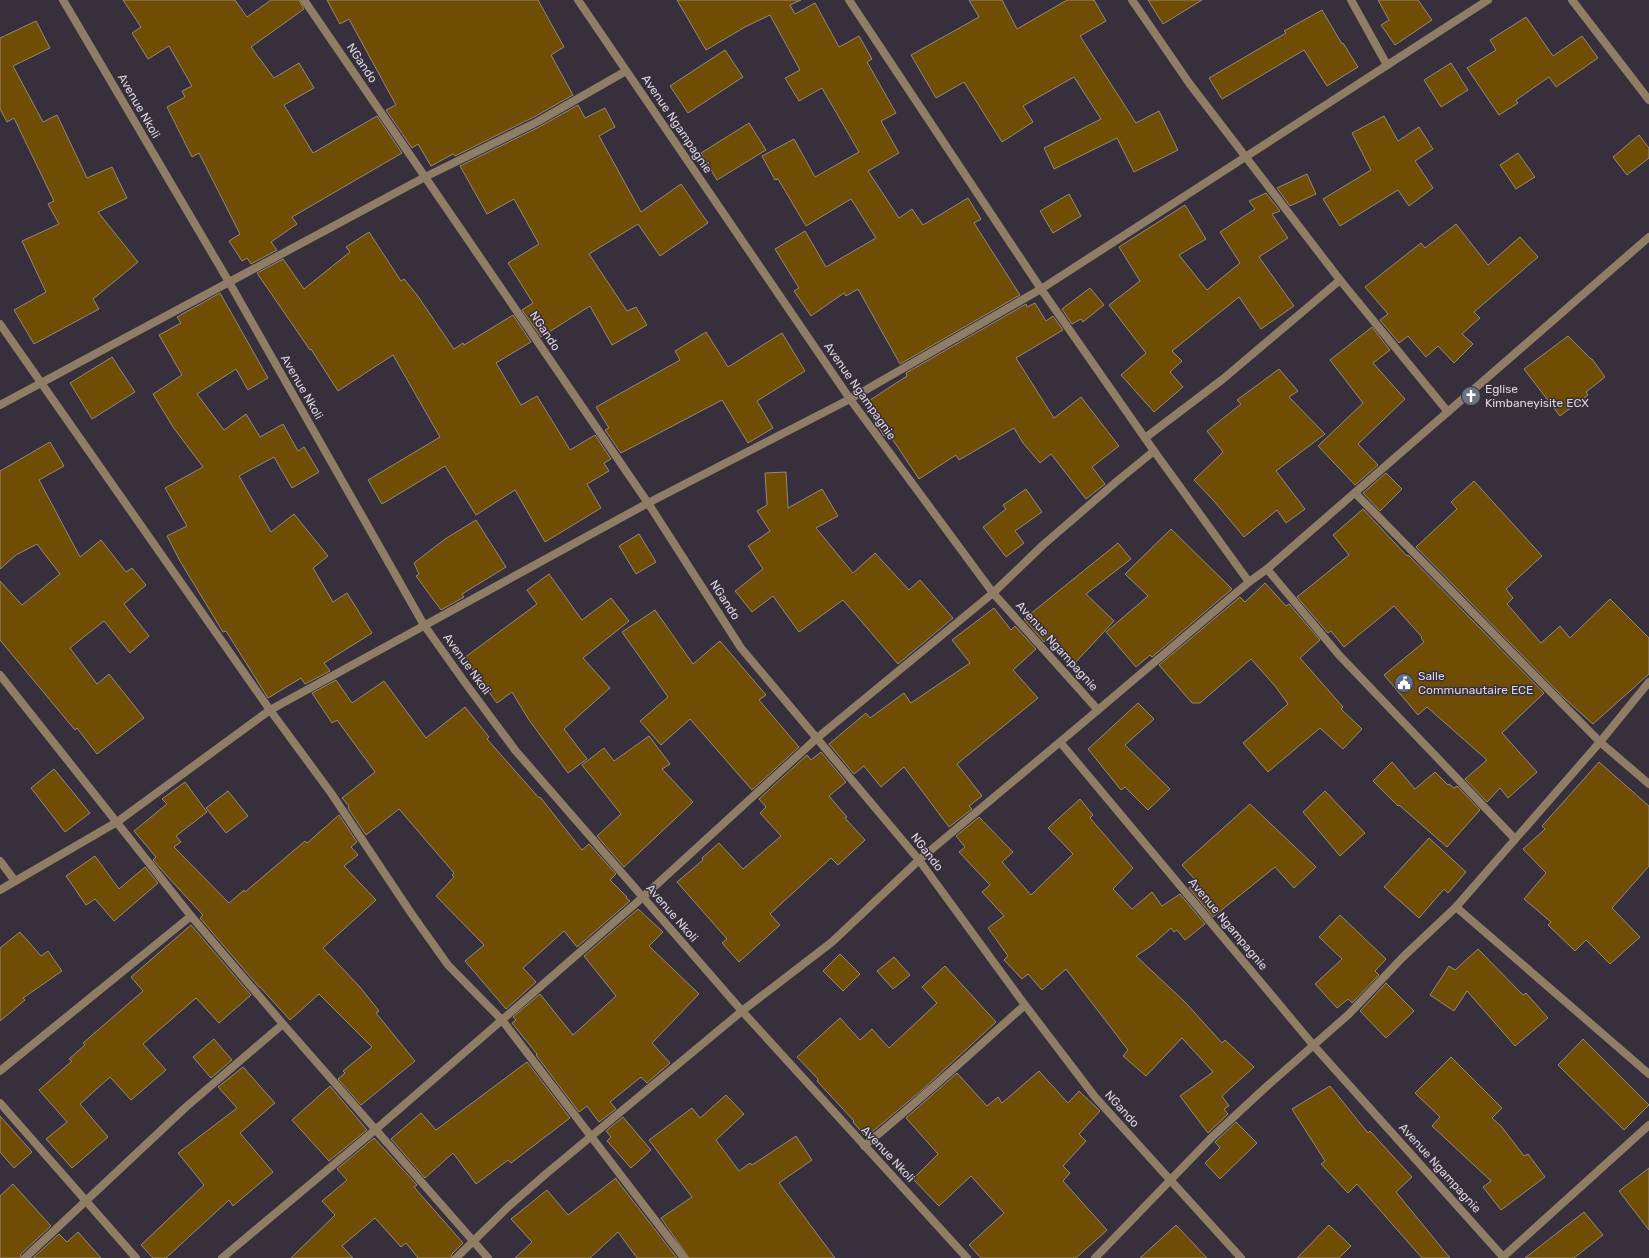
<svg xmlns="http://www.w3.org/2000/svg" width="1649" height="1258" font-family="Rubik,sans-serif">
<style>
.building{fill:#704d05;stroke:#93897a}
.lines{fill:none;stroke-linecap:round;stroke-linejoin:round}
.street{stroke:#8f7d65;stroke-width:8}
.labels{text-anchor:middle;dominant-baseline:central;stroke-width:3;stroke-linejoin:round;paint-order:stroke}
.street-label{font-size:12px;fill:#dcd6df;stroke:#372f3c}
.poi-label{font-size:12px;fill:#dcd6df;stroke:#372f3c;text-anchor:start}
</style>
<rect width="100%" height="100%" fill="#372f3c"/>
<g class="building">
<path d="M 123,0 L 235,0 L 247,17 L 271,0 L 299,0 L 304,9 L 251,47 L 274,78 L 299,63 L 314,88 L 284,105 L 313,153 L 377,116 L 402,153 L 292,217 L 297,224 L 271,242 L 277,250 L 251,264 L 247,258 L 242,261 L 229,241 L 240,234 L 199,153 L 192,157 L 167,107 L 185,97 L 182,91 L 192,86 L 169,46 L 148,59 L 132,33 L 141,27 Z"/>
<path d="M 327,0 L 538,0 L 564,47 L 551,55 L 573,95 L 534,117 L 455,156 L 453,154 L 431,166 L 418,144 L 412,148 L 386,110 L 396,105 L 349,19 L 340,24 Z"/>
<path d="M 677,0 L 801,0 L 790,5 L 795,14 L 815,3 L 839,47 L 859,36 L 872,59 L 867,62 L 896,113 L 881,121 L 899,153 L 868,171 L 899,218 L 912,209 L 923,225 L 968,198 L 981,219 L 974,223 L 1020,295 L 900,364 L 858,289 L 846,296 L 844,293 L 811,316 L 794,291 L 799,288 L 775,249 L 805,231 L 826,267 L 876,238 L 851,199 L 806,226 L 778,179 L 775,180 L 762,156 L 794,139 L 815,177 L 859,152 L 822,88 L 799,101 L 785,78 L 800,70 L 770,15 L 745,27 L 706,50 Z"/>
<path d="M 969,0 L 1002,0 L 1017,29 L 1067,0 L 1094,0 L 1106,21 L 1080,36 L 1136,123 L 1159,111 L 1178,150 L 1134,172 L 1117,138 L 1054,169 L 1044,148 L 1101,119 L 1074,77 L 1023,106 L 1033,122 L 1002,142 L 964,82 L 936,98 L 911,55 L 979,17 Z"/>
<path d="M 1148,0 L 1202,0 L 1163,24 Z"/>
<path d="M 1378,0 L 1418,0 L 1432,20 L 1395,45 L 1381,25 L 1389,20 Z"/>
<path d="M 1322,10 L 1342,44 L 1343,43 L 1358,67 L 1327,86 L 1304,50 L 1222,99 L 1209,78 L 1286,33 L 1284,31 Z"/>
<path d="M 1526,17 L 1553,56 L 1582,36 L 1598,58 L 1556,87 L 1549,77 L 1516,100 L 1518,103 L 1499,115 L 1467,68 L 1496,50 L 1490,40 Z"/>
<path d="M 36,21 L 50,48 L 13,66 L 43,122 L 57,115 L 87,178 L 112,167 L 127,198 L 98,212 L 138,262 L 93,299 L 99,309 L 34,344 L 14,310 L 46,292 L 22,241 L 59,224 L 48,204 L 54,201 L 14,118 L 7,122 L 0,109 L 0,38 Z"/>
<path d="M 725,50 L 743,77 L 688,113 L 670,86 Z"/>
<path d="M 1451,63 L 1468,90 L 1441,107 L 1424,80 Z"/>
<path d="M 578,105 L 585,118 L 605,108 L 615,127 L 599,136 L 641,212 L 681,184 L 708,223 L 660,256 L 638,224 L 589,254 L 627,311 L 636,307 L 647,325 L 612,345 L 590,306 L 541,337 L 522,310 L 533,303 L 508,263 L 539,244 L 514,199 L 487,214 L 460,166 L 539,127 Z"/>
<path d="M 1384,116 L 1398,141 L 1419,127 L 1433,149 L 1415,161 L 1433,188 L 1409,206 L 1398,190 L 1340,226 L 1323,199 L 1371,170 L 1352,133 Z"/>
<path d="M 749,123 L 766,150 L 717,180 L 701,153 Z"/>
<path d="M 1639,135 L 1649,148 L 1649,158 L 1627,175 L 1613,157 Z"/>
<path d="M 1518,153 L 1535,177 L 1516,189 L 1500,165 Z"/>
<path d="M 1307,174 L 1316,194 L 1290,206 L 1277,188 Z"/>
<path d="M 1266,193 L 1280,211 L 1272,214 L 1288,238 L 1259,257 L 1294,306 L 1261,329 L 1239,297 L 1172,351 L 1182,361 L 1170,372 L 1183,387 L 1154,412 L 1121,375 L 1146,353 L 1109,305 L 1140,281 L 1119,247 L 1185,205 L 1206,239 L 1179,255 L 1207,290 L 1240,263 L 1220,232 L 1255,209 L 1249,201 Z"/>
<path d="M 1069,194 L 1081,216 L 1053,233 L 1040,211 Z"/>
<path d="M 1456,224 L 1488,265 L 1520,237 L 1538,257 L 1474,312 L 1480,318 L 1462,334 L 1473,344 L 1454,363 L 1438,346 L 1426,357 L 1408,336 L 1399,343 L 1380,320 L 1388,314 L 1365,287 L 1421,243 L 1425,248 Z"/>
<path d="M 369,232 L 401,281 L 404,279 L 417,295 L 454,349 L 463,343 L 464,345 L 513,315 L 531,342 L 496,363 L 521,405 L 537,396 L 570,450 L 595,435 L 611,459 L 604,463 L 609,471 L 587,484 L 601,508 L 545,542 L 515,490 L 476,515 L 445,466 L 382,504 L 368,480 L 440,437 L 393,355 L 338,391 L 311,349 L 310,350 L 257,273 L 283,259 L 304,289 L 350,252 L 346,247 Z"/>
<path d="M 1090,288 L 1104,305 L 1083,322 L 1081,319 L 1072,324 L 1062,309 Z"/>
<path d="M 220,293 L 268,378 L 248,390 L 236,369 L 197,394 L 224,430 L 246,414 L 260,437 L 283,424 L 298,451 L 304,447 L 319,472 L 292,488 L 274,457 L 239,476 L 271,532 L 294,514 L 328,556 L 313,568 L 333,602 L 347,593 L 372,633 L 324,663 L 330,671 L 305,684 L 301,678 L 268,698 L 226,631 L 223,632 L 180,561 L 167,536 L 187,526 L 165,488 L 203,467 L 173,427 L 153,394 L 182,375 L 159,335 L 181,323 L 177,317 Z"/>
<path d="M 1035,303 L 1046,321 L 1053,316 L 1063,330 L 1016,358 L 1054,418 L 1081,397 L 1119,446 L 1092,467 L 1105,484 L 1086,499 L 1051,454 L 1040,463 L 1023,443 L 1014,428 L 959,460 L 956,455 L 919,479 L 889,434 L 884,436 L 864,404 L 907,376 L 906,373 L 1026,304 L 1027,307 Z"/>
<path d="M 1372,327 L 1390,350 L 1373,363 L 1405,399 L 1358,444 L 1378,465 L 1355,485 L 1318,446 L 1363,403 L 1330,360 Z"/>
<path d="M 706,332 L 728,367 L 782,333 L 805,371 L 757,401 L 773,428 L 748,443 L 722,400 L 621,453 L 605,430 L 609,428 L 596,407 L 680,360 L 675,351 Z"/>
<path d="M 1568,336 L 1591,359 L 1592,359 L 1605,377 L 1586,392 L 1588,395 L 1560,416 L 1524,369 Z"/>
<path d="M 112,357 L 135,392 L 92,419 L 70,383 Z"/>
<path d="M 1279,369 L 1298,391 L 1289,397 L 1325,434 L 1276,471 L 1305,509 L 1286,523 L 1277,510 L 1244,537 L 1214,501 L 1194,480 L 1223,452 L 1207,431 L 1241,404 L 1237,400 Z"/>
<path d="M 50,442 L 64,466 L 39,480 L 80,557 L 101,540 L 126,572 L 132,568 L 146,585 L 124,604 L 149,636 L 130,653 L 104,621 L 70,648 L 97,684 L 109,674 L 144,718 L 97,754 L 77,728 L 75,730 L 0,640 L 0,581 L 22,605 L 60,574 L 37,544 L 16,555 L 0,569 L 0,471 Z"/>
<path d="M 786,472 L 788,508 L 822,489 L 838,516 L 816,528 L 853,573 L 875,553 L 909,590 L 920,580 L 953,618 L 898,664 L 843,600 L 799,632 L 773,596 L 752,612 L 735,591 L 763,569 L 748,546 L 770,531 L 757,511 L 767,505 L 765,473 Z"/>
<path d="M 1386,473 L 1402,489 L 1380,511 L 1363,493 Z"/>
<path d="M 1474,481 L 1542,556 L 1506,589 L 1513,598 L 1507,604 L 1541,643 L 1560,626 L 1570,638 L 1610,599 L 1649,638 L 1649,674 L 1593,724 L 1564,698 L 1416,547 L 1457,509 L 1451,502 Z"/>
<path d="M 1026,489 L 1042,512 L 1015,531 L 1024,543 L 1006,557 L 983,527 L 1006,509 L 1003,505 Z"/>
<path d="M 1363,509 L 1407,556 L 1408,555 L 1544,693 L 1502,733 L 1537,772 L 1508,798 L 1500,788 L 1487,802 L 1465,779 L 1487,760 L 1427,707 L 1418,715 L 1384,675 L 1424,642 L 1421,638 L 1422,637 L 1394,606 L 1344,647 L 1331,631 L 1328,633 L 1297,597 L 1349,555 L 1333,535 Z"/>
<path d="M 476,520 L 506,567 L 462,594 L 464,597 L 441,610 L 416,576 L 419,574 L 414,563 L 445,539 Z"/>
<path d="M 1171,529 L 1232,589 L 1152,657 L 1150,655 L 1136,667 L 1106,632 L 1148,596 L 1125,574 Z"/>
<path d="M 639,534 L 656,562 L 636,574 L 619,546 Z"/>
<path d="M 1118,543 L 1131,559 L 1086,594 L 1114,621 L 1074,664 L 1047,639 L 1044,642 L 1024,619 Z"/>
<path d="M 549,574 L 582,620 L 611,598 L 629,621 L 583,658 L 610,688 L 564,729 L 587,759 L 568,773 L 529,720 L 512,692 L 497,703 L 464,658 L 537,604 L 527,590 Z"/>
<path d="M 1265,583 L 1286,606 L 1289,604 L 1320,640 L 1300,658 L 1343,707 L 1341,709 L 1362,729 L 1343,749 L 1320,728 L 1268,772 L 1243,743 L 1288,704 L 1275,686 L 1251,659 L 1200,703 L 1192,703 L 1159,665 L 1240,597 L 1245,602 Z"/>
<path d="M 994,608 L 1011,630 L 1015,626 L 1036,649 L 1013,670 L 1038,698 L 957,764 L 982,796 L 969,806 L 972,809 L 949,827 L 904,767 L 881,787 L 864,766 L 854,774 L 829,744 L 866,713 L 870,718 L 904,693 L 911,703 L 970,663 L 952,640 Z"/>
<path d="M 655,610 L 693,664 L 720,641 L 766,695 L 759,700 L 799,747 L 752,790 L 690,719 L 661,745 L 640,721 L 668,697 L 622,632 Z"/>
<path d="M 336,680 L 352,703 L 384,681 L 426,738 L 465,707 L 489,737 L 487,739 L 539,798 L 540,797 L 582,850 L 589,844 L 616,874 L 610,880 L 627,897 L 626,898 L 630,901 L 577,947 L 564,931 L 523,968 L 536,982 L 506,1009 L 465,961 L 484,945 L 436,896 L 454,877 L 452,875 L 454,873 L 399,809 L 366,835 L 348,808 L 349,806 L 342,798 L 375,772 L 337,720 L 332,723 L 312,693 Z"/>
<path d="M 1138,703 L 1154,719 L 1125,745 L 1170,789 L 1148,810 L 1125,787 L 1121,790 L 1088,749 Z"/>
<path d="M 649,736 L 670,764 L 662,769 L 693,802 L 624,867 L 597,836 L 621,814 L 582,765 L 604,748 L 614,761 Z"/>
<path d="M 821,752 L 846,782 L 829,796 L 847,817 L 845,818 L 865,840 L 838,865 L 831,858 L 770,914 L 780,925 L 739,962 L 722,943 L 727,939 L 677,882 L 703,860 L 702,858 L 719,843 L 743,869 L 781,836 L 760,813 L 766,807 L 759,799 L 807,755 L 811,760 Z"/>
<path d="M 1392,762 L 1415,789 L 1435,772 L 1448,785 L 1449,784 L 1454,788 L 1457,786 L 1480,810 L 1447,847 L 1399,805 L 1398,806 L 1373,781 Z"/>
<path d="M 1599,762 L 1649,806 L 1649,866 L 1612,908 L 1640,937 L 1610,964 L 1586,940 L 1575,951 L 1548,925 L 1551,922 L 1524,899 L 1546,873 L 1523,849 L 1545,829 L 1542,826 Z"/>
<path d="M 54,769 L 90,813 L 65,832 L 31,788 Z"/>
<path d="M 185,782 L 207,812 L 176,836 L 181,842 L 174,847 L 229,903 L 244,890 L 245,892 L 305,841 L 307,843 L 339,815 L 357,842 L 351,847 L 358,855 L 344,866 L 376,900 L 323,948 L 360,987 L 379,1011 L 376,1013 L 415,1061 L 361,1105 L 338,1079 L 345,1073 L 343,1071 L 372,1047 L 319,994 L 290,1020 L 260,987 L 259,987 L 200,918 L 203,915 L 167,876 L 153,860 L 156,857 L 134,831 L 167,804 L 162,799 Z"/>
<path d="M 228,791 L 248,816 L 226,833 L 206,808 Z"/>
<path d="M 1325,791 L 1365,833 L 1340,856 L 1303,812 Z"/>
<path d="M 1080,799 L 1093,815 L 1090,818 L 1133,868 L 1113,889 L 1132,909 L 1152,892 L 1162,906 L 1180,894 L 1205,924 L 1185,940 L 1177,930 L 1174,932 L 1171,928 L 1151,946 L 1136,956 L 1185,1002 L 1222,1043 L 1225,1040 L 1254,1067 L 1222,1096 L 1229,1106 L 1224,1109 L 1228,1114 L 1208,1133 L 1180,1096 L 1213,1072 L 1182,1038 L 1146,1076 L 1123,1056 L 1128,1050 L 1066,969 L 1042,990 L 1028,974 L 1022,979 L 1004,960 L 1008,956 L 988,928 L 1004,916 L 982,892 L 990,885 L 959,852 L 965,847 L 956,836 L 979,817 L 1013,852 L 1002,862 L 1031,895 L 1073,854 L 1048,828 Z"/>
<path d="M 1250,804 L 1316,867 L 1294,888 L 1275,867 L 1213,917 L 1189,888 L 1197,882 L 1182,865 Z"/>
<path d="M 1429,838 L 1466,872 L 1448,893 L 1444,889 L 1419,918 L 1384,887 Z"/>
<path d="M 95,856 L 119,889 L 145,867 L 158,883 L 114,921 L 95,899 L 86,905 L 66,876 Z"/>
<path d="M 638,909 L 663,932 L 649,946 L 699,994 L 652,1043 L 670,1063 L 647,1083 L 641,1077 L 610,1102 L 616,1109 L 599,1122 L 587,1106 L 579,1112 L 536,1055 L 537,1054 L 512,1023 L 516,1020 L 513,1017 L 540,994 L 573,1035 L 616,996 L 584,956 Z"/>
<path d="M 1340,915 L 1386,959 L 1375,971 L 1379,975 L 1352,1003 L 1348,999 L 1337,1008 L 1315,984 L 1342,959 L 1319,937 Z"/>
<path d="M 191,925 L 251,995 L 219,1023 L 196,998 L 143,1044 L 166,1070 L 131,1100 L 110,1077 L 80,1104 L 108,1137 L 72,1168 L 46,1139 L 67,1122 L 39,1090 L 72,1061 L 69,1059 L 85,1045 L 83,1043 L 143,991 L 131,977 Z"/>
<path d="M 20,932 L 41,956 L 48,951 L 62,971 L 23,998 L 25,1000 L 0,1021 L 0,948 Z"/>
<path d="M 1478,949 L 1523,995 L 1526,993 L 1548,1018 L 1515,1046 L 1467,991 L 1454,1011 L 1430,995 L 1449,966 L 1455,970 Z"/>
<path d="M 840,954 L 860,974 L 843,991 L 823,971 Z"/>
<path d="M 894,957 L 910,975 L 893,989 L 877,971 Z"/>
<path d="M 945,966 L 996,1022 L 922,1090 L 866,1137 L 853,1122 L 854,1121 L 817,1081 L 818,1079 L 797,1057 L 840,1018 L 860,1040 L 872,1029 L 889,1048 L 937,1003 L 922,987 Z"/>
<path d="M 1386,983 L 1414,1011 L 1386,1038 L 1360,1011 Z"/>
<path d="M 214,1039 L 232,1060 L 211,1078 L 193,1057 Z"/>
<path d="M 1583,1039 L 1649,1105 L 1624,1130 L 1558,1065 Z"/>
<path d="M 1451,1057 L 1502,1108 L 1492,1118 L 1501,1126 L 1524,1156 L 1528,1154 L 1545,1177 L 1501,1210 L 1483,1187 L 1491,1181 L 1432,1126 L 1440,1117 L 1415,1093 Z"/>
<path d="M 527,1062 L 570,1118 L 511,1163 L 508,1160 L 476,1184 L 453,1153 L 425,1178 L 391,1139 L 421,1113 L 436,1130 Z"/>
<path d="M 243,1067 L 275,1103 L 240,1133 L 273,1172 L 233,1206 L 229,1200 L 166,1258 L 153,1258 L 141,1245 L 204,1185 L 178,1153 L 237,1108 L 218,1087 Z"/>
<path d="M 1039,1071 L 1068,1103 L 1079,1091 L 1100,1111 L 1079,1134 L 1086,1141 L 1063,1166 L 1070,1173 L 1063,1181 L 1107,1230 L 1076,1258 L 981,1258 L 969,1245 L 1004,1213 L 971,1176 L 939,1206 L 913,1179 L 938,1154 L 906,1118 L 957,1073 L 987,1106 L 998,1097 L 1002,1103 Z"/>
<path d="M 330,1086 L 367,1130 L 329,1161 L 292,1120 Z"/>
<path d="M 1330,1086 L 1368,1133 L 1370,1131 L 1412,1177 L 1396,1192 L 1450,1258 L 1422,1258 L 1357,1184 L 1348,1193 L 1321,1164 L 1325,1161 L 1292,1109 Z"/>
<path d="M 726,1095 L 744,1114 L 716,1140 L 739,1171 L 750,1163 L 752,1165 L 796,1136 L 812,1160 L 779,1183 L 835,1258 L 689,1258 L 661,1218 L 692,1197 L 649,1140 L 692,1108 L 700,1118 Z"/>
<path d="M 0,1116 L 32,1152 L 14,1168 L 0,1152 Z"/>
<path d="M 623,1117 L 651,1150 L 631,1168 L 607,1141 L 611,1137 L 606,1131 Z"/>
<path d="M 1236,1122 L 1257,1143 L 1220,1179 L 1205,1163 L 1220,1148 L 1215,1142 Z"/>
<path d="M 374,1138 L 417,1185 L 414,1187 L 463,1243 L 452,1254 L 451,1258 L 418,1258 L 406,1243 L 401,1247 L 375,1218 L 342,1246 L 353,1258 L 291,1258 L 335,1215 L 322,1201 L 347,1180 L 337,1169 Z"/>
<path d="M 1649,1168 L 1649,1230 L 1619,1191 Z"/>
<path d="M 616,1179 L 677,1258 L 637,1258 L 618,1232 L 590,1258 L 515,1258 L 532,1242 L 511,1219 L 547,1190 L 568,1215 L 616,1178 Z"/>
<path d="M 13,1184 L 51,1226 L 21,1254 L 20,1258 L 0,1258 L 0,1196 Z"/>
<path d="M 1584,1212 L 1603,1235 L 1574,1258 L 1525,1258 Z"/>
<path d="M 1176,1225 L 1207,1258 L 1140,1258 Z"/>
<path d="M 1329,1225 L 1351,1246 L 1339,1258 L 1297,1258 Z"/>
<path d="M 78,1232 L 101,1258 L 33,1258 L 59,1234 L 67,1242 Z"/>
</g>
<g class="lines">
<g class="street">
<path d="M 63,0 L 229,282 L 424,625 L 466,684 L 515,750 L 742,1011 L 967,1258"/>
<path d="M 304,0 L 648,503 L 741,648 L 919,860 L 1025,1005 L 1095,1097 L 1241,1258"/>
<path d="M 578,0 L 850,399 L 993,593 L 1098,710 L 1060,742 L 1314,1046 L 1504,1258"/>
<path d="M 849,0 L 1041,289 L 1154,451 L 1249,582"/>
<path d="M 1132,0 L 1189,83 L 1340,280 L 1448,412"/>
<path d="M 1351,0 L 1387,65"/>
<path d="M 1572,0 L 1649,100"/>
<path d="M 0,324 L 270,710 L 331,793 L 411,913 L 448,965 L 502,1020 L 684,1258"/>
<path d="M 0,405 L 425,177 L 537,122 L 626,71"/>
<path d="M 1145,438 L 1223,379 L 1340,280"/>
<path d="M 1355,493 L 1600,742 L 1649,784"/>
<path d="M 1267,569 L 1339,655 L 1515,839"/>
<path d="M 0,675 L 191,916 L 283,1024 L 488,1258"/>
<path d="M 1098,710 L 1249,582 L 1267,569 L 1649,237"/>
<path d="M 0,861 L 15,881"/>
<path d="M 0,890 L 117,822 L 270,710 L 648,503 L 850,399 L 1041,289 L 1488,0"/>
<path d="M 1456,907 L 1649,1074"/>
<path d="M 0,1071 L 191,916"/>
<path d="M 0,1103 L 136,1258"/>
<path d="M 864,1146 C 919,1101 972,1052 1025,1005"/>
<path d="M 1503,1257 L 1649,1125"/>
<path d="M 25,1258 L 186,1107 L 283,1024"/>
<path d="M 222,1258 L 375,1130 L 502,1020 L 643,897 L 817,738 L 993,593 L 1043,545 L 1116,482 L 1154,451"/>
<path d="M 456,1258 L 508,1207 L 547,1173 L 742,1011 L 832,942 L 919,860 L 1060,742"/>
<path d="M 1095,1258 L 1212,1137 L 1266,1087 L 1349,1014 L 1403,957 L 1456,907 L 1600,742 L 1649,682"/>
</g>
</g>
<defs>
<g id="church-disc" transform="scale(1)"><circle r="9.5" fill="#6b7280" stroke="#372f3c"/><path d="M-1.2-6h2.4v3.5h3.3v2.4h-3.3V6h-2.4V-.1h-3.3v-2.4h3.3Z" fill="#fff"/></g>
<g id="civic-disc" transform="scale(1)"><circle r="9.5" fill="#5c6f8a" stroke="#372f3c"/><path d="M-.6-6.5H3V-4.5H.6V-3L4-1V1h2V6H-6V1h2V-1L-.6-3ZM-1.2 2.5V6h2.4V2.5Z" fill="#fff"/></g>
</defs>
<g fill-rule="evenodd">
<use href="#church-disc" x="1471" y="396"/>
<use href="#civic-disc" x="1404" y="683"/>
</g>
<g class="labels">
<g class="street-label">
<text transform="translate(362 63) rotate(56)">NGando</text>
<text transform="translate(139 106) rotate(60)">Avenue Nkoli</text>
<text transform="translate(677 124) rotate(56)">Avenue Ngampagnie</text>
<text transform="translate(545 331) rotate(56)">NGando</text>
<text transform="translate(302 387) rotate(60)">Avenue Nkoli</text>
<text transform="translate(860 391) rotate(55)">Avenue Ngampagnie</text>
<text transform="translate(725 600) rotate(57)">NGando</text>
<text transform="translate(1057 646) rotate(48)">Avenue Ngampagnie</text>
<text transform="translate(467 664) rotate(54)">Avenue Nkoli</text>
<text transform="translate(927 852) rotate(52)">NGando</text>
<text transform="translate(672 913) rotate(49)">Avenue Nkoli</text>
<text transform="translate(1228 924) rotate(50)">Avenue Ngampagnie</text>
<text transform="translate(1122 1109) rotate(48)">NGando</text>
<text transform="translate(888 1154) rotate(47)">Avenue Nkoli</text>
<text transform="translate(1440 1168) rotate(48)">Avenue Ngampagnie</text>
</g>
<g class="poi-label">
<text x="1485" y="389">Eglise<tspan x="1485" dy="14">Kimbaneyisite ECX</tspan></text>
<text x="1418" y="676">Salle<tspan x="1418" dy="14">Communautaire ECE</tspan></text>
</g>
</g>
</svg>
